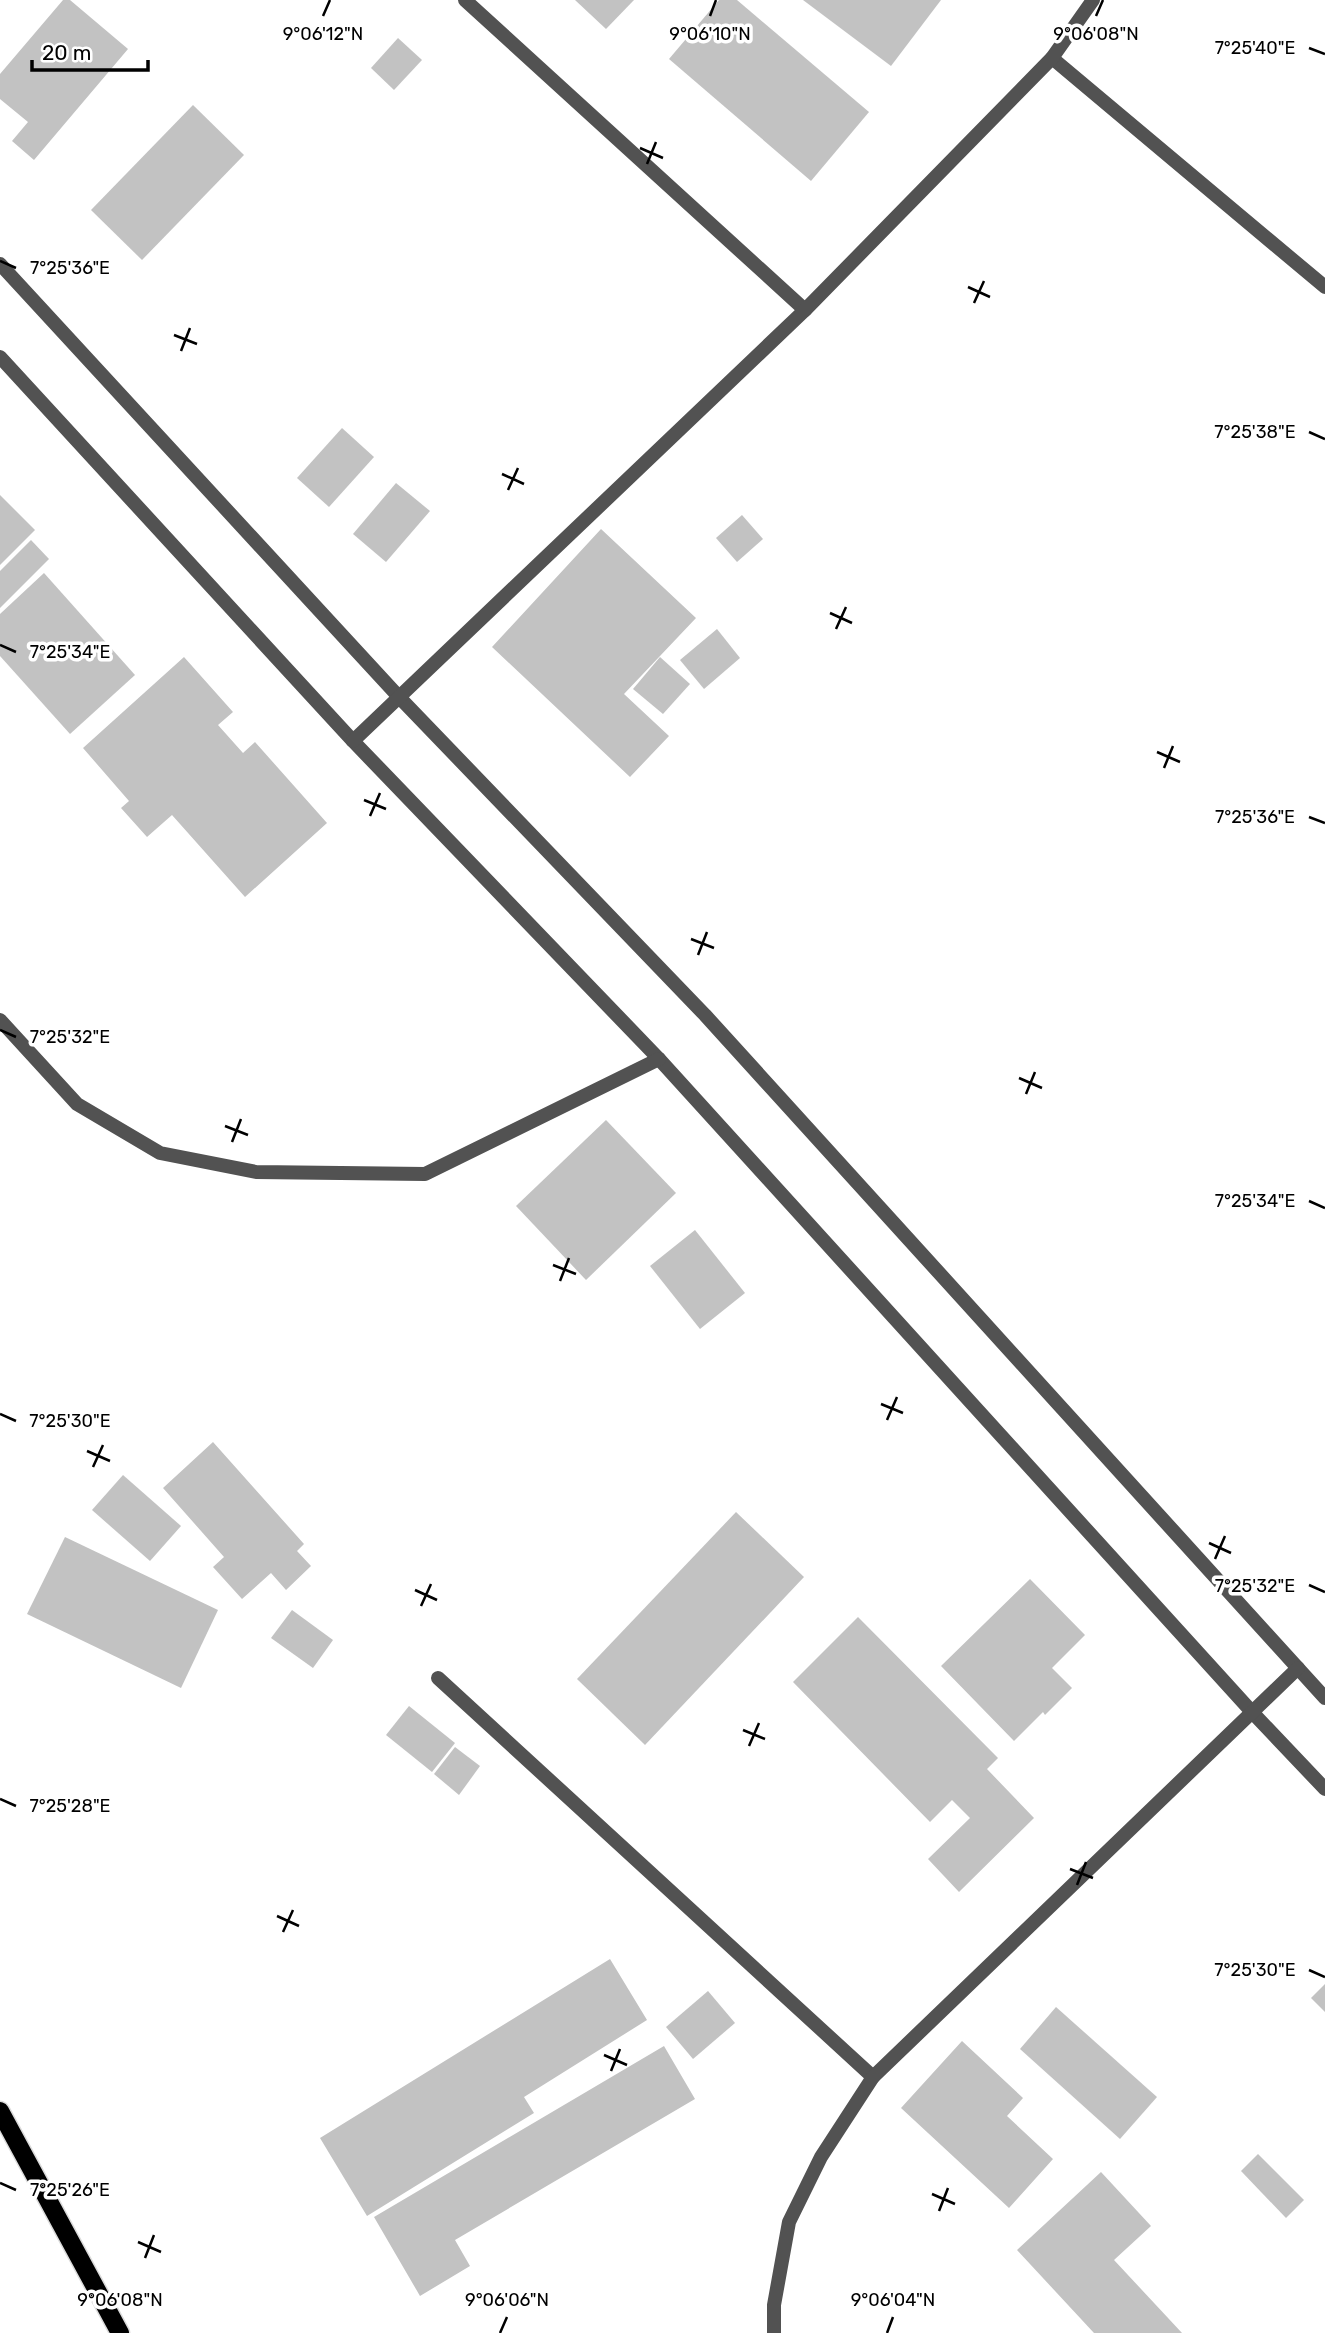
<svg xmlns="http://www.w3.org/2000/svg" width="1325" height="2333" font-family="Rubik,sans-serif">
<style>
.building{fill:#c2c2c2}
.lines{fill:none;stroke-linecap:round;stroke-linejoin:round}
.primary-casing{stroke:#dbdbdb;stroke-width:21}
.minor{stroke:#525252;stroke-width:14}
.primary{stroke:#000;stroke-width:18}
.ticks{fill:none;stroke:#000;stroke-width:2.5}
.ticks-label{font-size:18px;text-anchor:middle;fill:#000;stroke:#fff;stroke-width:7;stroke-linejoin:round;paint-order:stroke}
</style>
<rect width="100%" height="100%" fill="#fff"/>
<g class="building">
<path d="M 63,0 L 70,0 L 128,49 L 34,160 L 12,141 L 28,122 L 0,99 L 0,74 Z"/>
<path d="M 575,0 L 634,0 L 606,29 Z"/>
<path d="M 719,0 L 737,0 L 869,112 L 811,181 L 669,59 Z"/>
<path d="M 803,0 L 941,0 L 891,66 Z"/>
<path d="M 398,38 L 422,60 L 394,90 L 371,68 Z"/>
<path d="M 193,105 L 244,155 L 142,260 L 91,210 Z"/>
<path d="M 342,428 L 374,457 L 329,507 L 297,478 Z"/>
<path d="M 396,483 L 430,511 L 386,562 L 353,534 Z"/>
<path d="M 0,495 L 35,530 L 0,565 Z"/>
<path d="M 742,515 L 763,539 L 737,562 L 716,538 Z"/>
<path d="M 601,529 L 696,618 L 624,694 L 669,736 L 630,777 L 492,647 Z"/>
<path d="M 31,540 L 49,559 L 0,608 L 0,571 Z"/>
<path d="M 44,573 L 135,675 L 70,734 L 0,656 L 0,614 Z"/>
<path d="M 717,629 L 740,658 L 704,689 L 680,660 Z"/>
<path d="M 184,657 L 233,712 L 218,725 L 243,753 L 255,742 L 327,823 L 245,897 L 172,815 L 147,837 L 121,808 L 129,801 L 83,748 Z"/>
<path d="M 660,657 L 690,684 L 663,714 L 633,689 Z"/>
<path d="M 606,1120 L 676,1193 L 586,1280 L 516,1206 Z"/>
<path d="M 695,1230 L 745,1293 L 700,1329 L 650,1266 Z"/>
<path d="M 213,1442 L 304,1544 L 297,1551 L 311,1566 L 286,1590 L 271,1573 L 242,1599 L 213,1567 L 224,1557 L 163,1488 Z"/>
<path d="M 123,1475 L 181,1526 L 150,1561 L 92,1510 Z"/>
<path d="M 736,1512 L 804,1577 L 645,1745 L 577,1679 Z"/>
<path d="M 65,1537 L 218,1610 L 181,1688 L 27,1614 Z"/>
<path d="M 1030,1579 L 1085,1635 L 1052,1668 L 1072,1688 L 1045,1715 L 1043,1712 L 1014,1741 L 941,1666 Z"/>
<path d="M 292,1610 L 333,1640 L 313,1668 L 271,1638 Z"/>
<path d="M 858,1617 L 998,1758 L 987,1769 L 1034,1818 L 959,1892 L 928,1859 L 970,1818 L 952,1800 L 930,1822 L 793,1682 Z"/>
<path d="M 409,1706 L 455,1743 L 432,1772 L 386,1735 Z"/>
<path d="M 455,1747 L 480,1766 L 459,1795 L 434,1774 Z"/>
<path d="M 610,1959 L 647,2020 L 524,2097 L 534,2113 L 367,2216 L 320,2138 Z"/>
<path d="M 1325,1984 L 1325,2012 L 1311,1998 Z"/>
<path d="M 708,1991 L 735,2023 L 693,2059 L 666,2027 Z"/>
<path d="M 1056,2007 L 1157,2097 L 1120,2139 L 1020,2049 Z"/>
<path d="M 962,2041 L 1023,2098 L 1007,2116 L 1053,2159 L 1009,2208 L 901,2108 Z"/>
<path d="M 664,2046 L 695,2099 L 455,2240 L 470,2266 L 420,2296 L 374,2217 Z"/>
<path d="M 1258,2154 L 1304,2200 L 1286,2218 L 1241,2171 Z"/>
<path d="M 1101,2172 L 1151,2226 L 1114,2260 L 1182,2333 L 1094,2333 L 1017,2250 Z"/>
</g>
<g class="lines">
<g class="primary-casing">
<path id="primary" d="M 0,2111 L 120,2333"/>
</g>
<g class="minor">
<path d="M 465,0 L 805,310"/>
<path d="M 1052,58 L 1325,287"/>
<path d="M 0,264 L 399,697 L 705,1015 L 1325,1698"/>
<path d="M 0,357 L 353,741 L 659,1059 L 1252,1712 L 1325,1789"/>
<path d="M 353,741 L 805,310 L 1052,58 L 1093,0"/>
<path d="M 0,1020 L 77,1104 L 160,1153 L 256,1172 L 425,1174 L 659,1059"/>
<path d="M 438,1678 L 873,2077"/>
<path d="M 774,2333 L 774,2305 L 789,2222 L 821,2157 L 873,2077 L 1298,1668"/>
</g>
<use href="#primary" class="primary"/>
</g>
<path class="ticks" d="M 323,16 L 330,0M 710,16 L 716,0M 1096,16 L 1103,0M 1309,48 L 1325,54M 640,148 L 663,158M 647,164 L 656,142M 0,261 L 16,268M 968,287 L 990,297M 974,303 L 984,281M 174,335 L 197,344M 181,351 L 190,328M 1309,432 L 1325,439M 502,474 L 524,484M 508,490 L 518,468M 830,613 L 852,623M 836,629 L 846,607M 0,645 L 16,652M 1157,752 L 1180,762M 1164,768 L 1173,746M 364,800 L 386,809M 370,816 L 380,793M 1309,817 L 1325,823M 691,939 L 714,948M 698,955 L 707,932M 0,1030 L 16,1037M 1019,1078 L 1042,1088M 1026,1094 L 1035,1072M 225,1126 L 248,1135M 232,1142 L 241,1119M 1309,1201 L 1325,1208M 553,1265 L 576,1274M 560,1281 L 569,1258M 881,1404 L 903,1413M 0,1414 L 16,1421M 887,1420 L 897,1397M 87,1451 L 110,1461M 93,1467 L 103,1445M 1209,1543 L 1231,1553M 1215,1559 L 1225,1536M 1309,1585 L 1325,1592M 415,1590 L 437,1600M 421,1606 L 431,1584M 743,1730 L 765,1739M 749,1746 L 759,1723M 0,1799 L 16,1806M 1070,1869 L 1093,1878M 1077,1885 L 1086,1862M 277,1916 L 299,1926M 283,1932 L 293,1910M 1309,1970 L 1325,1977M 604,2055 L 627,2065M 611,2071 L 620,2049M 0,2183 L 16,2190M 932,2194 L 955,2204M 939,2211 L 948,2188M 138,2242 L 161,2252M 145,2258 L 154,2235M 113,2333 L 120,2317M 500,2333 L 507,2317M 887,2333 L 893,2317"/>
<g class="ticks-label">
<text x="1096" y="40">9°06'08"N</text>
<text x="323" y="40">9°06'12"N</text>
<text x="710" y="40">9°06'10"N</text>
<text x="1255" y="54">7°25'40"E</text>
<text x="70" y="274">7°25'36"E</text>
<text x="1255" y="438">7°25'38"E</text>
<text x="70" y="658">7°25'34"E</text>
<text x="1255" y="823">7°25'36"E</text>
<text x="70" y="1043">7°25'32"E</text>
<text x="1255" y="1207">7°25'34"E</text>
<text x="70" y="1427">7°25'30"E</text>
<text x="1255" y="1592">7°25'32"E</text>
<text x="70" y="1812">7°25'28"E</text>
<text x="1255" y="1976">7°25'30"E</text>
<text x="70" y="2196">7°25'26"E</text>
<text x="120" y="2306">9°06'08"N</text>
<text x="507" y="2306">9°06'06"N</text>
<text x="893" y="2306">9°06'04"N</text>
</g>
<path d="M32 60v10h116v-10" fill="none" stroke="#000000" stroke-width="3.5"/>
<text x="42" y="60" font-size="21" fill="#000000" stroke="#ffffff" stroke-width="5" paint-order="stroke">20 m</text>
</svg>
